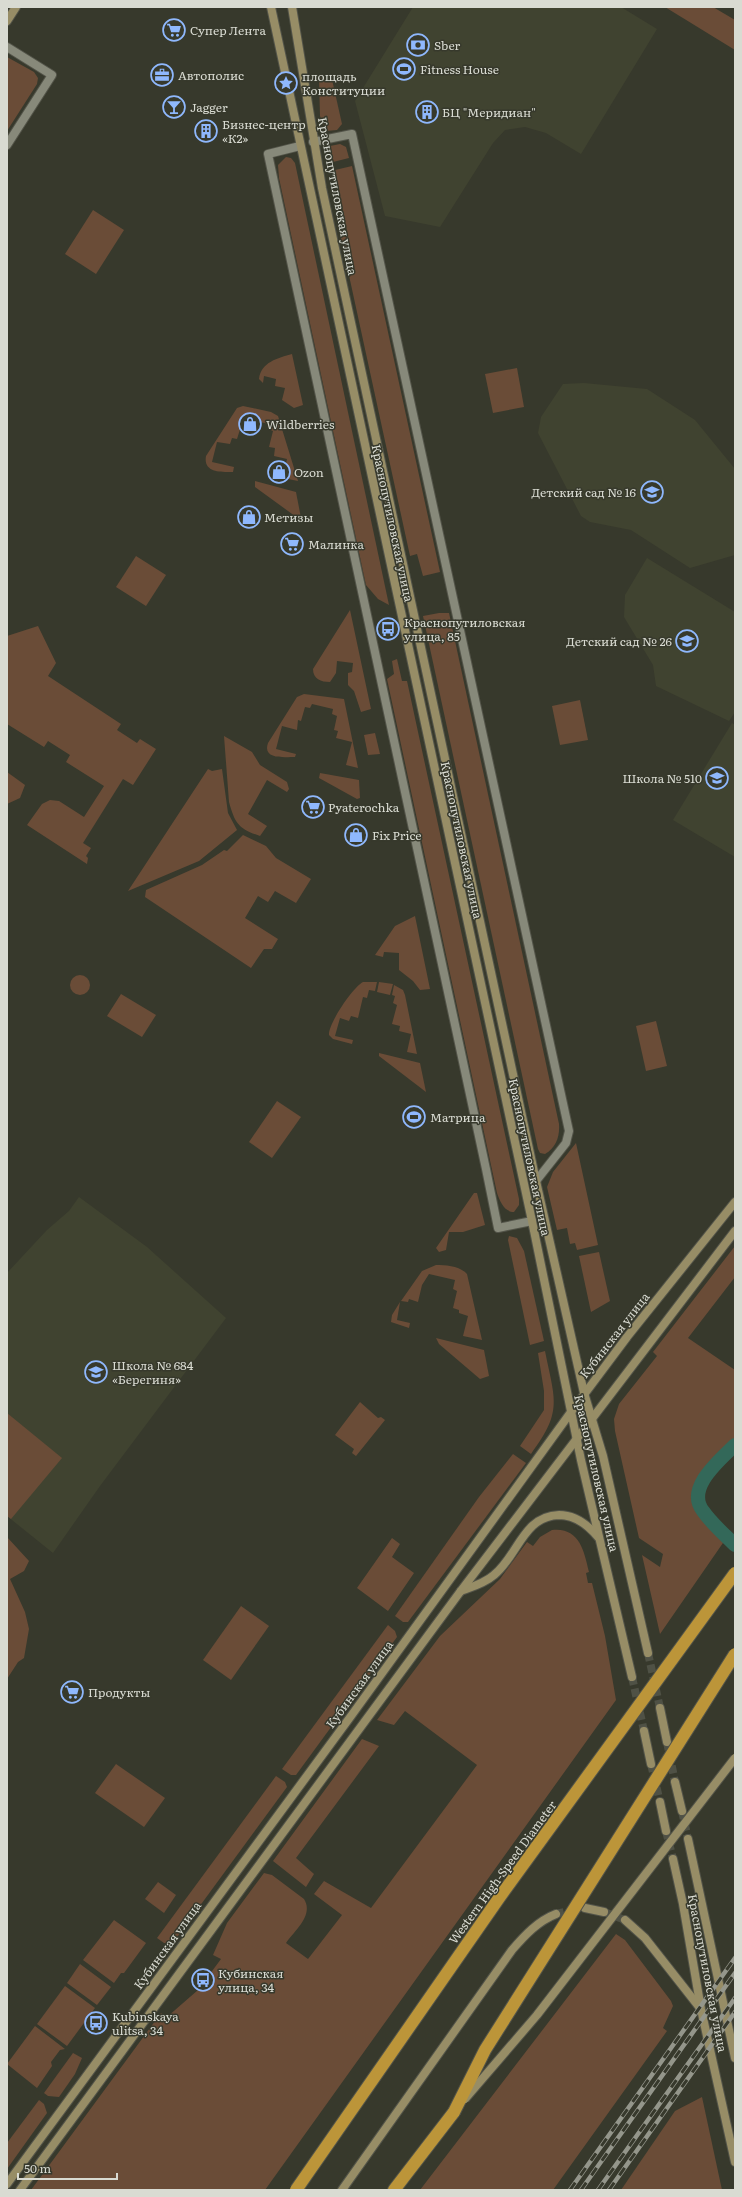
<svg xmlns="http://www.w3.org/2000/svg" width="742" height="2197" font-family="Literata,serif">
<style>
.built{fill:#404330}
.green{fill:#6a4c37}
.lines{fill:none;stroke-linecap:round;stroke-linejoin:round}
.canal{stroke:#336859;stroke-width:14}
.secondary-tunnel{stroke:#4f5145;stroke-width:8;stroke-dasharray:8 4;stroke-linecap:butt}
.street-casing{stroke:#535449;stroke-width:10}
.secondary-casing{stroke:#535449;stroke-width:10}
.highway-casing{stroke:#535449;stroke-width:14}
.street{stroke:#87897a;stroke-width:8}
.secondary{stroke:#978d66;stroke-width:8}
.highway{stroke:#bc9539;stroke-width:12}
.rail-casing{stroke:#94968b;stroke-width:4.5}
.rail{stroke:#37392c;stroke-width:3;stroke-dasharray:9;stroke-linecap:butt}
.secondary-bridge-casing{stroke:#535449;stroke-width:10;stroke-linecap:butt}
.highway-bridge-casing{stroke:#535449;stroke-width:14;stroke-linecap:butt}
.secondary-bridge{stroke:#978d66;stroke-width:8}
.highway-bridge{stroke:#bc9539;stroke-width:12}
.labels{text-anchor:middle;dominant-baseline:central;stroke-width:3;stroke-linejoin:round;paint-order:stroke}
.poi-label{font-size:12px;fill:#d9dbd2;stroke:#37392c;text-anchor:start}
.street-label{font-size:12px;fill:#d9dbd2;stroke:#37392c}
</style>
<rect width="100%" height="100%" fill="#37392c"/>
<g class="built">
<path d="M 413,7 L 621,7 L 657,29 L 581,154 L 546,133 L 525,127 L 505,130 L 493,143 L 440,227 L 385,216 L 355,101 Z"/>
<path d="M 584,383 L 647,389 L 695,420 L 735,469 L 735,555 L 690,568 L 631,530 L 590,522 L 581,516 L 538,433 L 541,417 L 563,384 Z"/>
<path d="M 647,558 L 735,612 L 735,712 L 729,721 L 656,686 L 653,665 L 624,617 L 625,595 Z"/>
<path d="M 732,723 L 735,725 L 735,857 L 673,820 Z"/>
<path d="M 79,1197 L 147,1247 L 226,1318 L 100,1486 L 53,1553 L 7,1516 L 7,1273 L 47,1230 L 69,1211 Z"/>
</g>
<g class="green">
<path d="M 665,7 L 713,7 L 735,20 L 735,50 Z"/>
<path d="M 7,57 L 34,72 L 38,78 L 37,84 L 7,131 Z"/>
<path d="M 331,75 L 342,124 L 337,130 L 326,131 L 320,116 L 319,78 Z"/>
<path d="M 340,144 L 346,147 L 349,158 L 333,162 L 330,146 Z"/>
<path d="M 286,157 L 291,158 L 295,163 L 389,605 L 378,599 L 366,585 L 279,178 L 278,165 Z"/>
<path d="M 352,166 L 440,572 L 423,576 L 417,554 L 410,556 L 340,234 L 347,231 L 335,170 Z"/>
<path d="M 93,210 L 124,230 L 96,274 L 65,254 Z"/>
<path d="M 292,354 L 303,405 L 294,408 L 282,400 L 285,388 L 275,386 L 276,379 L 264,376 L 263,383 L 259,379 C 261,362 278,358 292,354 Z"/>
<path d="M 517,368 L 524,407 L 493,413 L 485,374 Z"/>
<path d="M 243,406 L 271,412 L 278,416 L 298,481 L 283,478 L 287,459 L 274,456 L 275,448 L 269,447 L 273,431 L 268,429 L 269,424 L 246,419 L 245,424 L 242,423 L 237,439 L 232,438 L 230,444 L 217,442 L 212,462 L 234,467 L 233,472 C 221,472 203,473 206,456 L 237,408 Z"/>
<path d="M 255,481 L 296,492 L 301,518 L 299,519 L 255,487 Z"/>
<path d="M 136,556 L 166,575 L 146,606 L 116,587 Z"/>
<path d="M 350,610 L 371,709 L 361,712 L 354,691 L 348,685 L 348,673 L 352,672 L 353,663 L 337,661 L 336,673 L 330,682 C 321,682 313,679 313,669 Z"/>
<path d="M 439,613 L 449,613 L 559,1124 C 560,1136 556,1148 545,1154 L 540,1153 L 538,1149 L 423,616 Z"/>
<path d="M 38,626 L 56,663 L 48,676 L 121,724 L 117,730 L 137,743 L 140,739 L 156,749 L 133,785 L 123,779 L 83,843 L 91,848 L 86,856 L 88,858 L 87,864 L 27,825 L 42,804 L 50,800 L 59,801 L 84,817 L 104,786 L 66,762 L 70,755 L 48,741 L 44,747 L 7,724 L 7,636 Z"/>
<path d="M 397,659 L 402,681 L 407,681 L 519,1199 L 519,1205 L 514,1212 C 504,1212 500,1201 497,1193 L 387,679 L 394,674 L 392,661 Z"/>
<path d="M 304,694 L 344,699 L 358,768 L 346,765 L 352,742 L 336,738 L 338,731 L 334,730 L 337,716 L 332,714 L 333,709 L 312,704 L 310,708 L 305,707 L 301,721 L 298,720 L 297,730 L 282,726 L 276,749 L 296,754 L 295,757 C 285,757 262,760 268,743 L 297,697 Z"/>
<path d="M 580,700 L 588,740 L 560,745 L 552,706 Z"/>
<path d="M 375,733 L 380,754 L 368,755 L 364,735 Z"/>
<path d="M 224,736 L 252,752 L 260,765 L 287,782 L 289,789 L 287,792 L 267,780 L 248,814 L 267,826 L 260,836 C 239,829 235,824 229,802 Z"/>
<path d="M 208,769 L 212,771 L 222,769 L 228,813 L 237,830 L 199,861 L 128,891 Z"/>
<path d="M 7,772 L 25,785 L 20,798 L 7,804 Z"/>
<path d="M 320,773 L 359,780 L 360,798 L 357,799 L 319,778 Z"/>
<path d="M 243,835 L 266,846 L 276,858 L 311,879 L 296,903 L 275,891 L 268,902 L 258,896 L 245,918 L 278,939 L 272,949 L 264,949 L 251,968 L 145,897 L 146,890 L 202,865 L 224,850 L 227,851 Z"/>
<path d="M 415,916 L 430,989 L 420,990 L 413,981 L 399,970 L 399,953 L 384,952 L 383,957 L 375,955 L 395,926 Z"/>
<circle cx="80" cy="985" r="10"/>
<path d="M 363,982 L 377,982 L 375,991 L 369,990 L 367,998 L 363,997 L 358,1018 L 351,1016 L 349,1021 L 340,1018 L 335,1036 L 353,1040 L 352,1044 L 333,1039 L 329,1035 C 328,1024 353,987 363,982 Z"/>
<path d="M 379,982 L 393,984 L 390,995 L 377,992 Z"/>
<path d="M 394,985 L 403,990 L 405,995 L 417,1054 L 407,1052 L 411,1034 L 399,1031 L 400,1026 L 392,1024 L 397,1005 L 393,1003 L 395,996 L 392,995 Z"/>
<path d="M 121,994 L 156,1015 L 142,1037 L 107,1016 Z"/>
<path d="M 656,1021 L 667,1066 L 646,1071 L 636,1026 Z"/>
<path d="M 379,1053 L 420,1063 L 426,1092 L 379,1056 Z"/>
<path d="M 277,1101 L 301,1117 L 272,1158 L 249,1142 Z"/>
<path d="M 576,1143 L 598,1245 L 577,1250 L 575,1243 L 570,1244 L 567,1228 L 557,1230 L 547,1187 L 553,1172 Z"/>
<path d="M 474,1193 L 477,1193 L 485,1225 L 463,1232 L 449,1232 L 446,1250 L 439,1252 L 436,1248 Z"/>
<path d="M 509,1236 L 517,1238 L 524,1251 L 544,1341 L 530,1345 L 508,1240 Z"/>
<path d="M 735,1246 L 735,1277 L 688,1338 L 735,1370 L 735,1440 C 718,1458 681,1487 701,1515 C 707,1524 717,1531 725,1540 L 660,1634 L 642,1555 L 660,1567 L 663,1554 L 639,1538 L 615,1431 L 614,1419 L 619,1404 L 657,1356 L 653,1352 Z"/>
<path d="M 599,1252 L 610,1301 L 591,1312 L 579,1256 Z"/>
<path d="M 436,1265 C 446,1265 460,1266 467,1274 L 482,1340 L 463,1336 L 468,1316 L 459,1313 L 459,1310 L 453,1308 L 457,1291 L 453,1289 L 455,1280 L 429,1274 L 422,1285 L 418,1302 L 409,1299 L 408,1302 L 401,1301 L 422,1271 Z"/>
<path d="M 400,1302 L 397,1320 L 410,1323 L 409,1328 L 391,1322 L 392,1315 Z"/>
<path d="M 436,1338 L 484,1350 L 489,1376 L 480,1379 L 439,1344 Z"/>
<path d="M 545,1351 C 555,1401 563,1411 531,1454 L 520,1446 L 544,1410 L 544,1391 L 538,1353 Z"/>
<path d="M 360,1402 L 378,1418 L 381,1417 L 385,1420 L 356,1456 L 352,1453 L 354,1449 L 335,1435 Z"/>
<path d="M 7,1413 L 62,1458 L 11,1519 L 7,1516 Z"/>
<path d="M 513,1454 L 526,1463 L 408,1622 L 403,1622 L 395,1616 L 479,1497 Z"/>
<path d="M 552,1530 C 579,1527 584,1550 589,1572 L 586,1573 L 588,1583 L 592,1583 L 605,1636 L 616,1700 L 265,2190 L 31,2190 L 161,2013 L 167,2017 L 198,1990 L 221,1959 L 213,1955 L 227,1923 L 264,1873 L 272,1875 L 304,1899 C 314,1915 295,1930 286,1943 L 308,1959 L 342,1915 L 314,1894 L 324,1881 L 371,1908 L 477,1765 L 405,1711 L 394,1725 L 377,1720 L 440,1636 L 500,1579 L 527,1542 L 533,1546 L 540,1537 Z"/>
<path d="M 7,1537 L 29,1561 L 24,1571 L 10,1579 L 25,1612 L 29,1629 L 24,1658 L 18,1662 L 7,1679 Z"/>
<path d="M 392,1538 L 400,1544 L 392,1557 L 414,1573 L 388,1611 L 357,1588 Z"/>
<path d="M 241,1606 L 269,1626 L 231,1680 L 203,1660 Z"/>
<path d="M 388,1625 L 395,1631 L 397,1637 L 296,1775 L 291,1775 L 282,1769 Z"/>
<path d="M 362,1739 L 379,1746 L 296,1858 L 314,1874 L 306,1887 L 273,1861 Z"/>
<path d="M 116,1764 L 165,1798 L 144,1827 L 95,1793 Z"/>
<path d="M 276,1776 L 285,1782 L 287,1787 L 172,1944 L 164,1943 L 157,1938 Z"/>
<path d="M 158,1882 L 176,1895 L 164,1913 L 145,1899 Z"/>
<path d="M 114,1920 L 146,1943 L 124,1973 L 121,1973 L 114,1983 L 83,1960 Z"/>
<path d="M 616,1934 L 625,1940 L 671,2001 L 673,2006 L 663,2028 L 667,2031 L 553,2190 L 420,2190 Z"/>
<path d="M 80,1964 L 111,1987 L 97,2005 L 67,1983 Z"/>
<path d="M 65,1986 L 95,2008 L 67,2046 L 37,2024 Z"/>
<path d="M 35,2026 L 65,2049 L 60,2050 L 51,2062 L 52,2066 L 37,2088 L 7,2064 Z"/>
<path d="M 73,2053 L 82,2058 L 75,2074 L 59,2097 L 48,2096 L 44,2093 Z"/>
<path d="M 702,2097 L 722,2190 L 621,2190 L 675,2111 Z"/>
<path d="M 39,2100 L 44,2104 L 47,2113 L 7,2169 L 7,2143 Z"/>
</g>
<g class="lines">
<path class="canal" d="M 735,1445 C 720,1460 685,1488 703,1511 C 712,1524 724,1534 735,1545"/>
<g class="secondary-tunnel">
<path d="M 648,1653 L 660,1708"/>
<path d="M 632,1677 L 644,1731"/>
<path d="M 667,1742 L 675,1782"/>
<path d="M 651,1764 L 660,1802"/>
<path d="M 682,1811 L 688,1839"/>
<path d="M 666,1831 L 673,1859"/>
<path d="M 604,1912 L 625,1920"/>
<path d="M 556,1914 L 577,1909"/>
</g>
<g class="street-casing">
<g id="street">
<path d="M 7,47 L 52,75 L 7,145"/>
<path d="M 313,142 L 352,134 L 569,1131 L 566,1143 L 536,1181"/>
<path d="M 300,146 L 268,154 L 486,1169 L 498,1228 L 532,1221"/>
</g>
</g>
<g class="secondary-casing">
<g id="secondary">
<path d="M 271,7 L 532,1221 L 581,1460 L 632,1677"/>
<path d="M 292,7 L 322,188 L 536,1181 L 584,1393 L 603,1456 L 648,1653"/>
<path d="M 7,21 L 16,7"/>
<path d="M 461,1591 C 472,1587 485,1583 494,1575 C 518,1556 523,1516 559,1515 C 576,1515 588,1525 598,1537"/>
<path d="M 660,1708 L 667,1742"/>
<path d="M 644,1731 L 651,1764"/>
<path d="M 675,1782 L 682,1811"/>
<path d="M 660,1802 L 666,1831"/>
<path d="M 688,1839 L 735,2058"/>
<path d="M 673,1859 L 683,1904 L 701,2009 L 735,2162"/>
<path d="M 585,1908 L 604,1912"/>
<path d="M 625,1920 L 645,1938 L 700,2008"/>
<path d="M 7,2184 L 351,1716 L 571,1412 L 627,1337 L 735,1202"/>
<path d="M 20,2190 L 460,1592 L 735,1231"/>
<path d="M 342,2190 L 512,1950 C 525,1935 538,1921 556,1914"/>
</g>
</g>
<g class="highway-casing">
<path id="highway" d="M 394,2190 L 454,2112"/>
</g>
<use href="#street" class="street"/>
<use href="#secondary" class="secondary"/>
<use href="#highway" class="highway"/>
<g class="rail-casing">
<g id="rail">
<path d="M 570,2190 L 735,1958"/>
<path d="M 581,2190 L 735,1973"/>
<path d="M 598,2190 L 735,1998"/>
<path d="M 609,2190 L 735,2012"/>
</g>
</g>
<use href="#rail" class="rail"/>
<g class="secondary-bridge-casing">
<path id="secondary-bridge" d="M 465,2099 L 537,2015 L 735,1758"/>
</g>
<g class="highway-bridge-casing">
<g id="highway-bridge">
<path d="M 454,2112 L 485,2050 L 735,1654"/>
<path d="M 296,2190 L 499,1898 L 735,1573"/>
</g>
</g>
<use href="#secondary-bridge" class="secondary-bridge"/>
<use href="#highway-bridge" class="highway-bridge"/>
</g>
<defs>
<g id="supermarket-ring" transform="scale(1.15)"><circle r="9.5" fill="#37392c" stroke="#8fb8fd" stroke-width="1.5"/><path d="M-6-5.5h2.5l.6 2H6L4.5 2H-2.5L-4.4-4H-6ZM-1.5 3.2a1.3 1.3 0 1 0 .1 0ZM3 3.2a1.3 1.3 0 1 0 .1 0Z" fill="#8fb8fd"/></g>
<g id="bank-ring" transform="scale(1.15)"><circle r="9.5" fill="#37392c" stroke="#8fb8fd" stroke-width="1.5"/><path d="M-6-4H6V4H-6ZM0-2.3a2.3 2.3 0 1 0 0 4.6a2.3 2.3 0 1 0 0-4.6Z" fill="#8fb8fd"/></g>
<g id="stadium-ring" transform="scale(1.15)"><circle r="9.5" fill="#37392c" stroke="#8fb8fd" stroke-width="1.5"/><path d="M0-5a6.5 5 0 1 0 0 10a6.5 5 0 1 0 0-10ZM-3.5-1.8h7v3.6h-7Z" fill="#8fb8fd"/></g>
<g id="office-ring" transform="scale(1.15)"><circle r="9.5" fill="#37392c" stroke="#8fb8fd" stroke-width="1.5"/><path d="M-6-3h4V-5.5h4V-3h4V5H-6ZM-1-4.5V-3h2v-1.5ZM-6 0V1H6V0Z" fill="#8fb8fd"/></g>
<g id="sight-ring" transform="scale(1.15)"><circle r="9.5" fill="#37392c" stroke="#8fb8fd" stroke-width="1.5"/><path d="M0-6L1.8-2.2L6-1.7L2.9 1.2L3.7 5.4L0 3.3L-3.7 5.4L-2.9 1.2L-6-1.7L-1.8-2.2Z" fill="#8fb8fd"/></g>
<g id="bar-ring" transform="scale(1.15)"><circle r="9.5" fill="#37392c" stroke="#8fb8fd" stroke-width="1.5"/><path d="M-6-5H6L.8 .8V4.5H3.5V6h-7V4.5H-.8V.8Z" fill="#8fb8fd"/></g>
<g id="building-ring" transform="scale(1.15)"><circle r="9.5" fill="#37392c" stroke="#8fb8fd" stroke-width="1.5"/><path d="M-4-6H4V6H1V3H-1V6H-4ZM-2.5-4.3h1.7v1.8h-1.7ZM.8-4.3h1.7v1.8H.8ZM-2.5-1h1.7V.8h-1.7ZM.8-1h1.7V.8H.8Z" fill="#8fb8fd"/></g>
<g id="shop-ring" transform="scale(1.15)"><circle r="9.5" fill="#37392c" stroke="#8fb8fd" stroke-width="1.5"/><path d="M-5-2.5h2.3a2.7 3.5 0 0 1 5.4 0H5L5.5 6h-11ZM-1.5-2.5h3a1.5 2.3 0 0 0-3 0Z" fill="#8fb8fd"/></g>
<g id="school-ring" transform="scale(1.15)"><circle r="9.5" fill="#37392c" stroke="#8fb8fd" stroke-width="1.5"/><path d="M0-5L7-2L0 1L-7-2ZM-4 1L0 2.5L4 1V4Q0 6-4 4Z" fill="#8fb8fd"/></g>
<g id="bus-ring" transform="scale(1.15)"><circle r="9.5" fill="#37392c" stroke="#8fb8fd" stroke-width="1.5"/><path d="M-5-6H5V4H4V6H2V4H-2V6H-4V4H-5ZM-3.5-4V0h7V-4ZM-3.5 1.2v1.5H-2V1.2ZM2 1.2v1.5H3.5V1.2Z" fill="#8fb8fd"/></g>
</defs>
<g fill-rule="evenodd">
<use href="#supermarket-ring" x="174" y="30"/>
<use href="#bank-ring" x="418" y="45"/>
<use href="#stadium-ring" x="404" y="69"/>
<use href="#office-ring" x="162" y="75"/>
<use href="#sight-ring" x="286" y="83"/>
<use href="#bar-ring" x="174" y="107"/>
<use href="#building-ring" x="427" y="112"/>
<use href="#building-ring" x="206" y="131"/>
<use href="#shop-ring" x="250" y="424"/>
<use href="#shop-ring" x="279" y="472"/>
<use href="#school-ring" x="652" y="492"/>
<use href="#shop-ring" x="249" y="517"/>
<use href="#supermarket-ring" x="292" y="544"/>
<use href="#bus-ring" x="388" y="629"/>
<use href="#school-ring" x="687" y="641"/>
<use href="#school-ring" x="717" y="778"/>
<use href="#supermarket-ring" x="313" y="807"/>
<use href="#shop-ring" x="356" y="835"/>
<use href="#stadium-ring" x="414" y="1117"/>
<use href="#school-ring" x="96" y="1372"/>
<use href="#supermarket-ring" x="72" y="1692"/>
<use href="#bus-ring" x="203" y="1980"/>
<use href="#bus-ring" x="96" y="2023"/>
</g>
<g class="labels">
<g class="poi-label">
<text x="190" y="30">Супер Лента</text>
<text x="434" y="45">Sber</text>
<text x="420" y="69">Fitness House</text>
<text x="178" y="75">Автополис</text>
<text x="302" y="76">площадь<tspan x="302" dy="14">Конституции</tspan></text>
<text x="190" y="107">Jagger</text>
<text x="442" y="112">БЦ "Меридиан"</text>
<text x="222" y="124">Бизнес-центр<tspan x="222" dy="14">«К2»</tspan></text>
<text x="266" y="424">Wildberries</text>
<text x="294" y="472">Ozon</text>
<text x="636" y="492" text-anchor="end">Детский сад № 16</text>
<text x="264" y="517">Метизы</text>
<text x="308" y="544">Малинка</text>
<text x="404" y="622">Краснопутиловская<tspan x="404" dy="14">улица, 85</tspan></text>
<text x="672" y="641" text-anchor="end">Детский сад № 26</text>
<text x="702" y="778" text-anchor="end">Школа № 510</text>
<text x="328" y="807">Pyaterochka</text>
<text x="372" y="835">Fix Price</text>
<text x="430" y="1117">Матрица</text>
<text x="112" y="1365">Школа № 684<tspan x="112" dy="14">«Берегиня»</tspan></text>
<text x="88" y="1692">Продукты</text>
<text x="218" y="1973">Кубинская<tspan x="218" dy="14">улица, 34</tspan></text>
<text x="112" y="2016">Kubinskaya<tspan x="112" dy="14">ulitsa, 34</tspan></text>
</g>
<g class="street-label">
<text transform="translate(338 196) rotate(79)">Краснопутиловская улица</text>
<text transform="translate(393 523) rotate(78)">Краснопутиловская улица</text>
<text transform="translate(462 840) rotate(78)">Краснопутиловская улица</text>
<text transform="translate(530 1157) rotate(78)">Краснопутиловская улица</text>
<text transform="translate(614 1335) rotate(-52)">Кубинская улица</text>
<text transform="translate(597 1473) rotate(77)">Краснопутиловская улица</text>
<text transform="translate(359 1684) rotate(-54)">Кубинская улица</text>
<text transform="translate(502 1872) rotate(-54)">Western High-Speed Diameter</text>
<text transform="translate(167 1945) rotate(-54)">Кубинская улица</text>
<text transform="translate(708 1973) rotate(79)">Краснопутиловская улица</text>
</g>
</g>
<rect width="742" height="2197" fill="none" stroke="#d9dbd2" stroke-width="16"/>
<path d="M18 2173v6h99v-6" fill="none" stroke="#d9dbd2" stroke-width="2"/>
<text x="24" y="2173" font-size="12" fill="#d9dbd2" stroke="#37392c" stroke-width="3" paint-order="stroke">50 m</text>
</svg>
